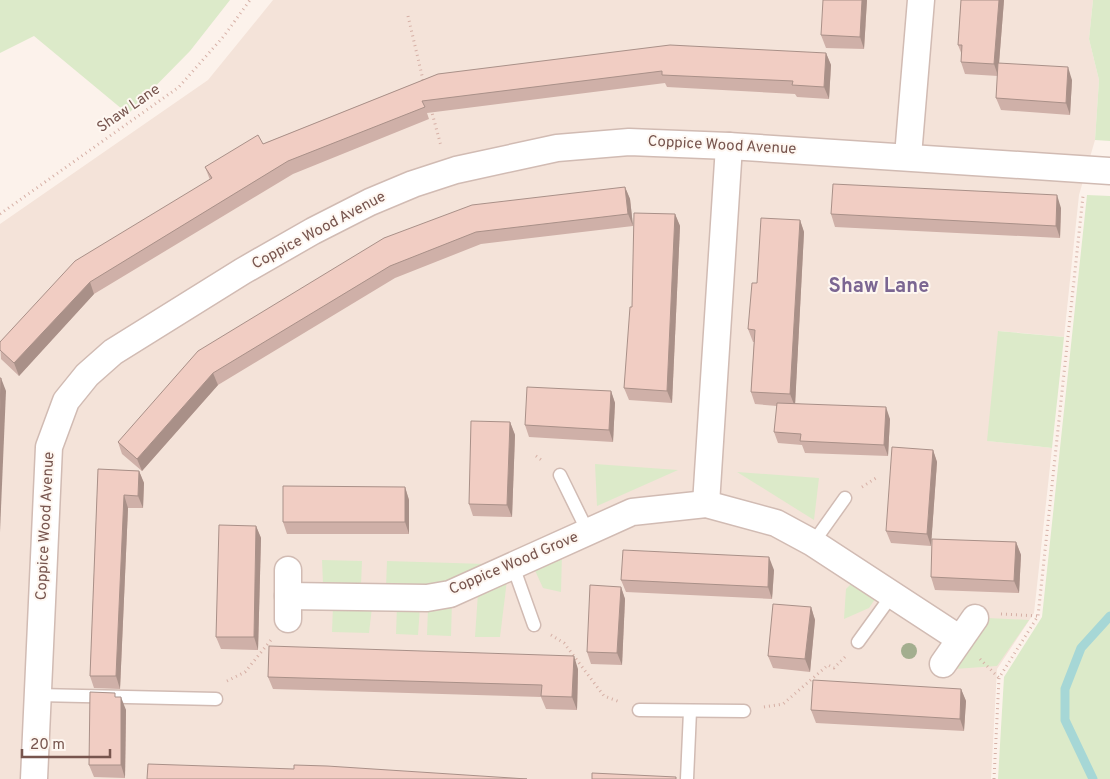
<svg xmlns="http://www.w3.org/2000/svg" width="1110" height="779" font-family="Overpass,sans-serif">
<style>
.residential{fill:#f4e3d9}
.green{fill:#dceac9}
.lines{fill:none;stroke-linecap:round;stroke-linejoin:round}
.stream{stroke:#a6d7d6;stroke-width:9}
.lane-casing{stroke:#d1bbb3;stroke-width:15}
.street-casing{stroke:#d1bbb3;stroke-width:29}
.path{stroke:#d6b0a6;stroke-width:3;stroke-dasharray:1 4;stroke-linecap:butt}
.lane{stroke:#fff;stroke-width:12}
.street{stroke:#fff;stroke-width:26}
.tree{fill:#a3ae8f}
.wall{fill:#cfb0a8}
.shaded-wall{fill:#a99088}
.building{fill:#f1cdc3;stroke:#a99088}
.labels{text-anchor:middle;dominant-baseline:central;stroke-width:4;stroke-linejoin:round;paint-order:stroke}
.street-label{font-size:15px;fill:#77554e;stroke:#fef7f1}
.district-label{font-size:20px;font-weight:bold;fill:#7b6692;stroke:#fef7f1}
</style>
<rect width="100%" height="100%" fill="#fcf2eb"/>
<path class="residential" d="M 273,0 L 1093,0 L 1089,39 L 1099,80 L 1095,140 L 1079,195 L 1064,337 L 999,331 L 988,441 L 1052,448 L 1034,613 L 997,669 L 991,779 L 0,779 L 0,224 L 208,80 Z"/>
<g class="green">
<path d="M 0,0 L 230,0 L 190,51 L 128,114 L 34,36 L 0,53 Z"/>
<path d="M 1093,0 L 1110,0 L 1110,141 L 1095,140 L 1099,80 L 1089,39 Z"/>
<path d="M 1087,195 L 1110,196 L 1110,779 L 998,779 L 1004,677 L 1042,617 Z"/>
<path d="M 998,331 L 1064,337 L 1052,448 L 987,441 Z"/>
<path d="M 595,464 L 678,470 L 597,506 Z"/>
<path d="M 737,472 L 819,478 L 814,520 Z"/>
<path d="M 562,553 L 561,592 L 543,588 L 533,566 Z"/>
<path d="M 322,560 L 362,561 L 361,585 L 323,584 Z"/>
<path d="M 387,561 L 486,564 C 446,583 431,587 386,587 Z"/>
<path d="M 507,580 L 500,637 L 475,637 L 478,593 Z"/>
<path d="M 852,583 L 875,599 L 869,608 L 844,619 L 846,589 Z"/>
<path d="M 452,601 L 451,636 L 427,635 L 428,609 Z"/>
<path d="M 333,606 L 372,607 L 369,633 L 332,632 Z"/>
<path d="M 397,606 L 420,607 L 418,635 L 396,634 Z"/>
<path d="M 988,618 L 1029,620 L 997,666 L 954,669 Z"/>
</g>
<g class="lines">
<path class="stream" d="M 1093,779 L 1065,720 L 1065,689 L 1081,648 L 1110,616"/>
<g class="lane-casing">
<g id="lane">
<path d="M 560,475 L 588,532"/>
<path d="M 813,543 L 845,498"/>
<path d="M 513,566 L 534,625"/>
<path d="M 858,642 L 892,595"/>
<path d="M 38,695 L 216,699"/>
<path d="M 639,710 L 744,711"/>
<path d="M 687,779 L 690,711"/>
</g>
</g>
<g class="street-casing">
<g id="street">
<path d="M 908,156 L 921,0"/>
<path d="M 706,504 L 729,146"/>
<path d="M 288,596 L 427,598 L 450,594 L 632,512 L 706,504 L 776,523 L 813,543 L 960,639"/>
<path d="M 288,619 L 288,570"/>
<path d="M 943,664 L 975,618"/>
<path d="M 34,779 L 49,447 L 66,401 L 87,375 L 113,352 L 243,271 L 313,231 L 370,202 L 413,184 L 456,170 L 557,148 L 629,142 L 729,146 L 1110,171"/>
</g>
</g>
<g class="path">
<path d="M 408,16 L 424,84"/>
<path d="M 431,109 L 441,146"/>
<path d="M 0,214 L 179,87 L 224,36 L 250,0"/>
<path d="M 536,456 L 544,462"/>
<path d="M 862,487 L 876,478"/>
<path d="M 1001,614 L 1038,616"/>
<path d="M 551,635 L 564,643 L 604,696 L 620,702"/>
<path d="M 980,659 L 999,678"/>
<path d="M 227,681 L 245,672 L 271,640"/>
<path d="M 764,707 L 783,704 L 828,665 L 834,668 L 845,657"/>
<path d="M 994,779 L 999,678 L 1038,616 L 1083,196"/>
</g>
<use href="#lane" class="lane"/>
<use href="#street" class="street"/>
</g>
<circle class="tree" cx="909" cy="651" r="8"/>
<g class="wall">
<path d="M 867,0 L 864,49 L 826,48 L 821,35 Z"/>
<path d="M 961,0 L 1004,0 L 999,63 L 1072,80 L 1070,115 L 1001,110 L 996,98 L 998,76 L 965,74 L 961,62 L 962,55 L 958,45 Z"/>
<path d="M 826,53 L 831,65 L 829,99 L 797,97 L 795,94 L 667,87 L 665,83 L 427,113 L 429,119 L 293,174 L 94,294 L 19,376 L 1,359 L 0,342 L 210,180 L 205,167 L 438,74 Z"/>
<path d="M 625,187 L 630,199 L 633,226 L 481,244 L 395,278 L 218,385 L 142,471 L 122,454 L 118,442 L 384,238 Z"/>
<path d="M 1061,208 L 1060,238 L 835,227 L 831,214 Z"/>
<path d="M 675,214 L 680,226 L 672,403 L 629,400 L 624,388 L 632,307 Z"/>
<path d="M 800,220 L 804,232 L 795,403 L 890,419 L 888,456 L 805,453 L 802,445 L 778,443 L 774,432 L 777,406 L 755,404 L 751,392 L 754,342 L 753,342 L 748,329 L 757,283 Z"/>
<path d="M 611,391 L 615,403 L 613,442 L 529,437 L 525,425 Z"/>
<path d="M 510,422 L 515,435 L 512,517 L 473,516 L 469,504 Z"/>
<path d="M 933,450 L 937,462 L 931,546 L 891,543 L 886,531 Z"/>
<path d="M 98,469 L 139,471 L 144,483 L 143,508 L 128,508 L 120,689 L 94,688 L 90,676 Z"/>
<path d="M 405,487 L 409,500 L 409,534 L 287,534 L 283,522 Z"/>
<path d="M 256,526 L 261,538 L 258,650 L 221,649 L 216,637 Z"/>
<path d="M 1016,542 L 1021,555 L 1019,593 L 935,590 L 931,577 Z"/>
<path d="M 774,570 L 772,599 L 626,592 L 621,580 Z"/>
<path d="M 621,587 L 625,599 L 622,665 L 591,664 L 587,652 Z"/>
<path d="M 811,607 L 815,620 L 810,672 L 773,668 L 768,656 Z"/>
<path d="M 578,669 L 577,710 L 546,709 L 541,697 L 273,689 L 268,677 Z"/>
<path d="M 961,689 L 966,701 L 964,731 L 816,723 L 811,710 Z"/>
<path d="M 117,697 L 126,710 L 125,778 L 94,777 L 89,765 Z"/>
</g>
<g class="shaded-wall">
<path d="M 862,0 L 867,0 L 864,49 L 860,37 Z"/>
<path d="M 999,0 L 1004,0 L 998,76 L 994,64 Z"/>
<path d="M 826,53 L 831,65 L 829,99 L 824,87 Z"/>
<path d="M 1068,67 L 1072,80 L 1070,115 L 1066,103 Z"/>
<path d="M 625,187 L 630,199 L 633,226 L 628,214 Z"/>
<path d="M 1057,195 L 1061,208 L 1060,238 L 1056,226 Z"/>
<path d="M 675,214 L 680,226 L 672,403 L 667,391 Z"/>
<path d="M 800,220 L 804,232 L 795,407 L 790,394 Z"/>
<path d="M 90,282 L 94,294 L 19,376 L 14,363 Z"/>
<path d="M 213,373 L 218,385 L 142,471 L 137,459 Z"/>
<path d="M 1,378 L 6,391 L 0,532 L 0,412 Z"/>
<path d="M 611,391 L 615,403 L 613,442 L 609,430 Z"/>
<path d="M 886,407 L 890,419 L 888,456 L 884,445 Z"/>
<path d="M 510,422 L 515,435 L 512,517 L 507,505 Z"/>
<path d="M 933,450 L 937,462 L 931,546 L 927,534 Z"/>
<path d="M 139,471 L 144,483 L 143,508 L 138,496 Z"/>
<path d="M 405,487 L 409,500 L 409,534 L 405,522 Z"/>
<path d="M 124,495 L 128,508 L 120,689 L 116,676 Z"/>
<path d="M 256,526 L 261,538 L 258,650 L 254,637 Z"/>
<path d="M 1016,542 L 1021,555 L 1019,593 L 1014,581 Z"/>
<path d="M 769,557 L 774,570 L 772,599 L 768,587 Z"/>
<path d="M 621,587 L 625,599 L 622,665 L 617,653 Z"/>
<path d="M 811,607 L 815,620 L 810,672 L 805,659 Z"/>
<path d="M 574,656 L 578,669 L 577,710 L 572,697 Z"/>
<path d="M 961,689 L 966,701 L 964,731 L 960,719 Z"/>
<path d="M 121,697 L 126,710 L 125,778 L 121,765 Z"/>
</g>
<g class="building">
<path d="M 823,0 L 862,0 L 860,37 L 821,35 Z"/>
<path d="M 961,0 L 999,0 L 994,64 L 961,62 L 962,45 L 958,45 Z"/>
<path d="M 670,45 L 826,53 L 824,87 L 792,85 L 793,81 L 662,75 L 662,71 L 422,101 L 425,107 L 288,161 L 90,282 L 14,363 L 0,350 L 0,342 L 75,261 L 212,178 L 205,167 L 258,135 L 263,144 L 438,74 Z"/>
<path d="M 998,63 L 1068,67 L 1066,103 L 996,98 Z"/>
<path d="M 833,184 L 1057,195 L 1056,226 L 831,214 Z"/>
<path d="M 625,187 L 628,214 L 476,232 L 390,266 L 213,373 L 137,459 L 118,442 L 198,351 L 384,238 L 472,205 Z"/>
<path d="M 634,213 L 675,214 L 667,391 L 624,388 L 630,307 L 632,307 Z"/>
<path d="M 761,218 L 800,220 L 790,394 L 751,392 L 755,330 L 748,329 L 752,283 L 757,283 Z"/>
<path d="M 0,378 L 1,378 L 0,412 Z"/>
<path d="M 527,387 L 611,391 L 609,430 L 525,425 Z"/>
<path d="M 777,403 L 886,407 L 884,445 L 800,441 L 801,434 L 774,432 Z"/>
<path d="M 471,421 L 510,422 L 507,505 L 469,504 Z"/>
<path d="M 892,447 L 933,450 L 927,534 L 886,531 Z"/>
<path d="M 98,469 L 139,471 L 138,496 L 124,495 L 116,676 L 90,676 Z"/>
<path d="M 283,486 L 405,487 L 405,522 L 283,522 Z"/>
<path d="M 219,525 L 256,526 L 254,637 L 216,637 Z"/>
<path d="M 932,539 L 1016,542 L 1014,581 L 931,577 Z"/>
<path d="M 623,550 L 769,557 L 768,587 L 621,580 Z"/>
<path d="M 590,585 L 621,587 L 617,653 L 587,652 Z"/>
<path d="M 773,604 L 811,607 L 805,659 L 768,656 Z"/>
<path d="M 269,646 L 574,656 L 572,697 L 541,696 L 542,685 L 268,677 Z"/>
<path d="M 813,680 L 961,689 L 960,719 L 811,710 Z"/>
<path d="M 90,692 L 115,693 L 115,697 L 121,697 L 121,765 L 89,765 Z"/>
<path d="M 148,764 L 294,769 L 294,765 L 327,766 L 527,779 L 147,779 Z"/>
<path d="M 592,773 L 676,777 L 676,779 L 592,779 Z"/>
</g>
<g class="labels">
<g class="street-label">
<text transform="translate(129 109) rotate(-35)">Shaw Lane</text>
<text transform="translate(722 146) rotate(3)">Coppice Wood Avenue</text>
<text transform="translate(319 231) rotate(-28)">Coppice Wood Avenue</text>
<text transform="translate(46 526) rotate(-87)">Coppice Wood Avenue</text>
<text transform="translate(514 564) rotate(-23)">Coppice Wood Grove</text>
</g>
<g class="district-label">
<text x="879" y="287">Shaw Lane</text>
</g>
</g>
<path d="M22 749v8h88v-8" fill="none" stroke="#77554e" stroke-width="2.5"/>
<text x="30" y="749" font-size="15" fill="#77554e" stroke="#fef7f1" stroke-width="4" paint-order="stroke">20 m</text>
</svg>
